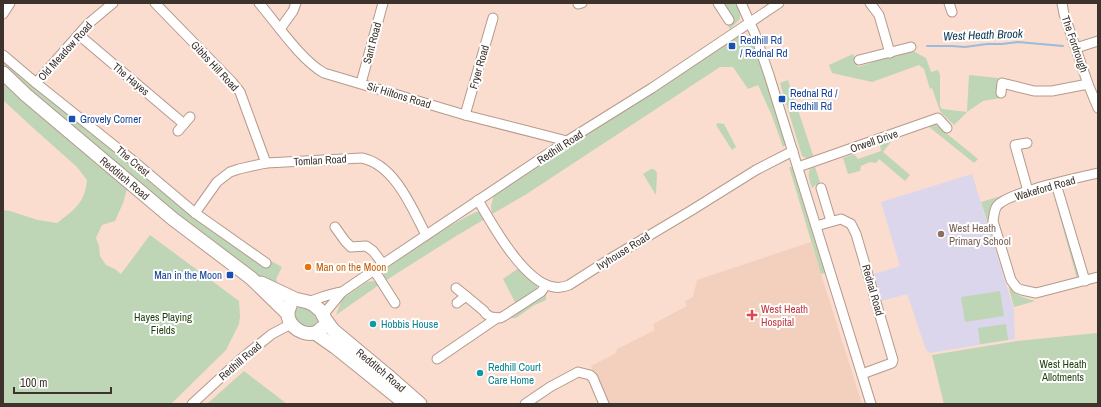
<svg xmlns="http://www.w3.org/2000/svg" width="1101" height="407" font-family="'Archivo Narrow',sans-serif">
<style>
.built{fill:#f3d0bd}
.education{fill:#dcd6ec}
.green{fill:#bed5b6}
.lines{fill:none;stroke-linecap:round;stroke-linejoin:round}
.stream{stroke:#9abcda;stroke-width:2}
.minor-casing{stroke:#b59a8c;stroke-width:11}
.highway-casing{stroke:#b59a8c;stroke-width:15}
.minor{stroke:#fff;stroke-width:9}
.highway{stroke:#fff;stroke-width:13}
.transit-dot{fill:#1a4fb4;stroke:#fff;stroke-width:1.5}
.education-dot{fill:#8d6e63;stroke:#fff;stroke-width:1.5}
.food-dot{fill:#e8710a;stroke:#fff;stroke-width:1.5}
.health-dot{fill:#e0444e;stroke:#fff;stroke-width:1.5}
.culture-dot{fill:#0f9aa8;stroke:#fff;stroke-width:1.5}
.labels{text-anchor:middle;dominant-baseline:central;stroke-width:4;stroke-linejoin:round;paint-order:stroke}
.transit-label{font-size:11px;fill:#164399;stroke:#fff;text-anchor:start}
.street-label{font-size:11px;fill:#3d322c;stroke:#fff}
.education-label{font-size:11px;fill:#785e54;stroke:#fff;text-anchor:start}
.food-label{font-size:11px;fill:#c56008;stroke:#fff;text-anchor:start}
.health-label{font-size:11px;fill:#be3a42;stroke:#fff;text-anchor:start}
.park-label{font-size:11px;fill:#1d3f0d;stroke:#fff}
.culture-label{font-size:11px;fill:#0d838f;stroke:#fff;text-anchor:start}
.water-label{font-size:12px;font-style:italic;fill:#0a3451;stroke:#fff}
</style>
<rect width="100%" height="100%" fill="#faddce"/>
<path class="built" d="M 811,242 L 862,404 L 608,404 L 591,366 L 616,353 L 617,349 L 655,330 L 653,324 L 687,306 L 685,301 L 693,297 L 697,280 Z"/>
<path class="education" d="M 972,174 L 1014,310 L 1015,339 L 930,353 L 926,350 L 907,294 L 882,301 L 874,274 L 900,266 L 881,202 Z"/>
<g class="green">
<path d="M 721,3 L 736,3 L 740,10 L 740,19 L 730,29 L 726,23 Z"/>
<path d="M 745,35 L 753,39 L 787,144 L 783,147 L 772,116 L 758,85 L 748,89 L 733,67 L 720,67 L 525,195 L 492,214 L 491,206 L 494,195 L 737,37 Z"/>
<path d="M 911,50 L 926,58 L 931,72 L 938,70 L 940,75 L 940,106 L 942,109 L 967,112 L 969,75 L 998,78 L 1002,83 L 1000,98 L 983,101 L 967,112 L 954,125 L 940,111 L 932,88 L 930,89 L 924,69 L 919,65 L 872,82 L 832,73 L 829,65 L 853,54 L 858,67 Z"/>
<path d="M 3,57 L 147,180 L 189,213 L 269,266 L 271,261 L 282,267 L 276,279 L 277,281 L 276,283 L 262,280 L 233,260 L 3,71 Z"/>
<path d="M 788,80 L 813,155 L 812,158 L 808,159 L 802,156 L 780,83 Z"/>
<path d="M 3,82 L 127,189 L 123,203 L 115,221 L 102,225 L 96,238 L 99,246 L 100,256 L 106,265 L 115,269 L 121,274 L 150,235 L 239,301 L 240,316 L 239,324 L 226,350 L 171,404 L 3,404 L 3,210 L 10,211 L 38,220 L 57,223 C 74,210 85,203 87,180 L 77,167 L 31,126 L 3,100 Z"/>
<path d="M 718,123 L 724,124 L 736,147 L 732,150 L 716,125 Z"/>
<path d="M 935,124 L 978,159 L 974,163 L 928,126 Z"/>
<path d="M 894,138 L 883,152 L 910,175 L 905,181 L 879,159 L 876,163 L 870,162 L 861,166 L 860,171 L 848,174 L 843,158 L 854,154 L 858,159 L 881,151 L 880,144 Z"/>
<path d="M 789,167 L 795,167 L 826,270 L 825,273 L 821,274 Z"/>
<path d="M 815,167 L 820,182 L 812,188 C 810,181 807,176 810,169 Z"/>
<path d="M 651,169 L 654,169 L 657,173 L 656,195 L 643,174 Z"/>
<path d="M 1057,191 L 1082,277 L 1077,279 L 1053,192 Z"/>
<path d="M 1001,196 L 994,203 L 991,226 L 989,227 L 981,202 Z"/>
<path d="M 476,212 L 480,212 L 485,219 L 456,236 L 385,281 C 383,275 384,272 388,267 C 416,248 445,227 476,212 Z"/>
<path d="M 519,268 L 537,284 L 537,289 L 536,292 L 516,304 L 503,279 Z"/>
<path d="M 373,281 L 379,285 L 336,315 L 342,299 L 367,282 Z"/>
<path d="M 1009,286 C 1015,296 1025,298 1035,301 L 1014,307 L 1009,289 Z"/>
<path d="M 546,291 L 546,300 L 533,306 L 516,318 L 510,318 L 509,317 Z"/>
<path d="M 1000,291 L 1004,316 L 965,322 L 961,297 Z"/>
<path d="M 300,307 L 306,307 L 319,316 L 320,324 L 316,328 L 301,327 L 293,316 C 294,311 295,309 300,307 Z"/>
<path d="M 1006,324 L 1008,340 L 980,344 L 978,328 Z"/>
<path d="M 1097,333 L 1098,334 L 1098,404 L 944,404 L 932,355 L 1017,341 Z"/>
<path d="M 244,371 L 287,404 L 207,404 Z"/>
</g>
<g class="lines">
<path class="stream" d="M 927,46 L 952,46 L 965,47 L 987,44 L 1002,44 L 1018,42 L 1063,46"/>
<g class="minor-casing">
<g id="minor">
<path d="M 155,3 L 232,82 L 240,92 L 266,163"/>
<path d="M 259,3 C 277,24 300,59 324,73 L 465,115 L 567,141"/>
<path d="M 718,3 L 729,20"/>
<path d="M 741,3 L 755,34 L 769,75 L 871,404"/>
<path d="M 870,3 L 879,15 L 890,53"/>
<path d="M 949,3 L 952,12"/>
<path d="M 1062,3 L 1064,14 L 1088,84 L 1098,108"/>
<path d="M 578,4 L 582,3"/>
<path d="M 3,14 L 10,3"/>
<path d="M 280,29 L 293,11 L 296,3"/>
<path d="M 79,35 L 184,124"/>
<path d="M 1076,48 L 1098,41"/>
<path d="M 3,55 L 36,83 L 131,159 L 195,213 L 266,263"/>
<path d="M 859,60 L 911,47"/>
<path d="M 36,83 L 88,24 L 113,3"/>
<path d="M 361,83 L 383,3"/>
<path d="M 1001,93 L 1002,83 L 1034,91 L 1052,91 L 1088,84"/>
<path d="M 465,115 L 493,18"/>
<path d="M 178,131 L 190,117"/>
<path d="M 1027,143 L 1015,145 L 1028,191"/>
<path d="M 798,167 L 938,118 L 947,128"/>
<path d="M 1098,173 C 1078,178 1008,192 997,206 C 994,210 994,216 993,221 L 1011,280 L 1017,288 L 1022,290 L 1036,293 L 1098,277"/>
<path d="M 1056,184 L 1085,281"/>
<path d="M 821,188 L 831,221"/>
<path d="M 478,200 C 492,224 524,283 554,287 C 559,288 564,287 569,285 L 613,257 L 692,210 L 756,170 L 793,151"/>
<path d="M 195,213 L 217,182 L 230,172 L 239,169 L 266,163 L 362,158 C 395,165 412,208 426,235"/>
<path d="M 816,226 L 841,219 L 851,224 L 856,234 L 893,360 L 892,363 L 862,374"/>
<path d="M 335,227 L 345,241 L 351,247 L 366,246 L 373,251 L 383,264"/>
<path d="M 374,270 L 395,303"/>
<path d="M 456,288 L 466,296 L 457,303"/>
<path d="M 466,296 L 484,311 L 486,314 L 491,317 L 500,318 L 504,316 L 541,292 L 546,285"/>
<path d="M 308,302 C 320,298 331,293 342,292"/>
<path d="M 323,315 L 342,292 L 383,264 L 567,141 L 652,88 L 779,3"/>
<path d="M 437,359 L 497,318"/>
<path d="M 192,404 L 242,358 L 272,334 L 291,324"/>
<path d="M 525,404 L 550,387 L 578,372 L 590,375 L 593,378 L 604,404"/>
</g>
</g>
<g class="highway-casing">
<g id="highway">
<path id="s1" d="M 3,73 L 26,95 L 173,219 L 251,278 L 287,313"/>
<path id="s2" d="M 261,283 L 295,299 L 308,302 L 314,305 L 321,311 L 325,319 L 333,330 L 387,375 L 420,404"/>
<path d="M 290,306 C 282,321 299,336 314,333 C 317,333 319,330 322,328"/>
<path d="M 315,333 L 335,347 L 406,404"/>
</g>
</g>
<use href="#minor" class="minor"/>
<use href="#highway" class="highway"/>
</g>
<g class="transit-dot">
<rect x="728" y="42" width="8" height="8" rx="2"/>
<rect x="778" y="95" width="8" height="8" rx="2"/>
<rect x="68" y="115" width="8" height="8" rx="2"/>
<rect x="226" y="271" width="8" height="8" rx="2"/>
</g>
<circle class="education-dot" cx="941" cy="234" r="4"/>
<circle class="food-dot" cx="308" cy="267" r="4"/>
<path class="health-dot" d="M750 309h4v4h4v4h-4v4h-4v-4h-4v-4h4z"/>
<g class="culture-dot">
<circle cx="373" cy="324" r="4"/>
<circle cx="480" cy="373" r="4"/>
</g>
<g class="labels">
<g class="transit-label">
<text x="740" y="40">Redhill Rd<tspan x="740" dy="13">/ Rednal Rd</tspan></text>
<text x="790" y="93">Rednal Rd /<tspan x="790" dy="13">Redhill Rd</tspan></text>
<text x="80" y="119">Grovely Corner</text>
<text x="222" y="275" text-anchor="end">Man in the Moon</text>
</g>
<g class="street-label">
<text transform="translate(372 43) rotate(-75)">Sant Road</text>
<text transform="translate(1075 44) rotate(71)">The Fordrough</text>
<text transform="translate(65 51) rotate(-48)">Old Meadow Road</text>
<text transform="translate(215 66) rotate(47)">Gibbs Hill Road</text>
<text transform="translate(479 67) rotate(-74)">Fryer Road</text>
<text transform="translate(131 79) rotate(40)">The Hayes</text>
<text transform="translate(399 95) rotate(17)">Sir Hiltons Road</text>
<text transform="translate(874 141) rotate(-19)">Orwell Drive</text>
<text transform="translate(560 147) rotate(-33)">Redhill Road</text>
<text transform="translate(320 160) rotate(-3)">Tomlan Road</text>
<text transform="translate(133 161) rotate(40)">The Crest</text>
<text stroke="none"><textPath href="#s1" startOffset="161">Redditch Road</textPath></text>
<text transform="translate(1045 188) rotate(-16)">Wakeford Road</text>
<text transform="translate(623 251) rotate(-32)">Ivyhouse Road</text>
<text transform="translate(873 290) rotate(74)">Rednal Road</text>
<text transform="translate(240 361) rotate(-41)">Redhill Road</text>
<text stroke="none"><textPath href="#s2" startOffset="152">Redditch Road</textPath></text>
</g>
<g class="education-label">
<text x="949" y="228">West Heath<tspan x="949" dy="13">Primary School</tspan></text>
</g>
<g class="food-label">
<text x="316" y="267">Man on the Moon</text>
</g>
<g class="health-label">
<text x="761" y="309">West Heath<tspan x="761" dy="13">Hospital</tspan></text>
</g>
<g class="park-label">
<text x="163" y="317">Hayes Playing<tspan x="163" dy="13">Fields</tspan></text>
<text x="1063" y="364">West Heath<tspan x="1063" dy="13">Allotments</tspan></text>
</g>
<g class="culture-label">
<text x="381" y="324">Hobbis House</text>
<text x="488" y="367">Redhill Court<tspan x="488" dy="13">Care Home</tspan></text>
</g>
<g class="water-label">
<text transform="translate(983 35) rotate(-2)">West Heath Brook</text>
</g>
</g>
<rect width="1101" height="407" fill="none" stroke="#3d322c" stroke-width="8"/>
<path d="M14 387v6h97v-6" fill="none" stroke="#3d322c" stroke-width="2"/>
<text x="20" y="387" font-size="12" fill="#3d322c" stroke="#ffffff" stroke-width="3" paint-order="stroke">100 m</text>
</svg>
